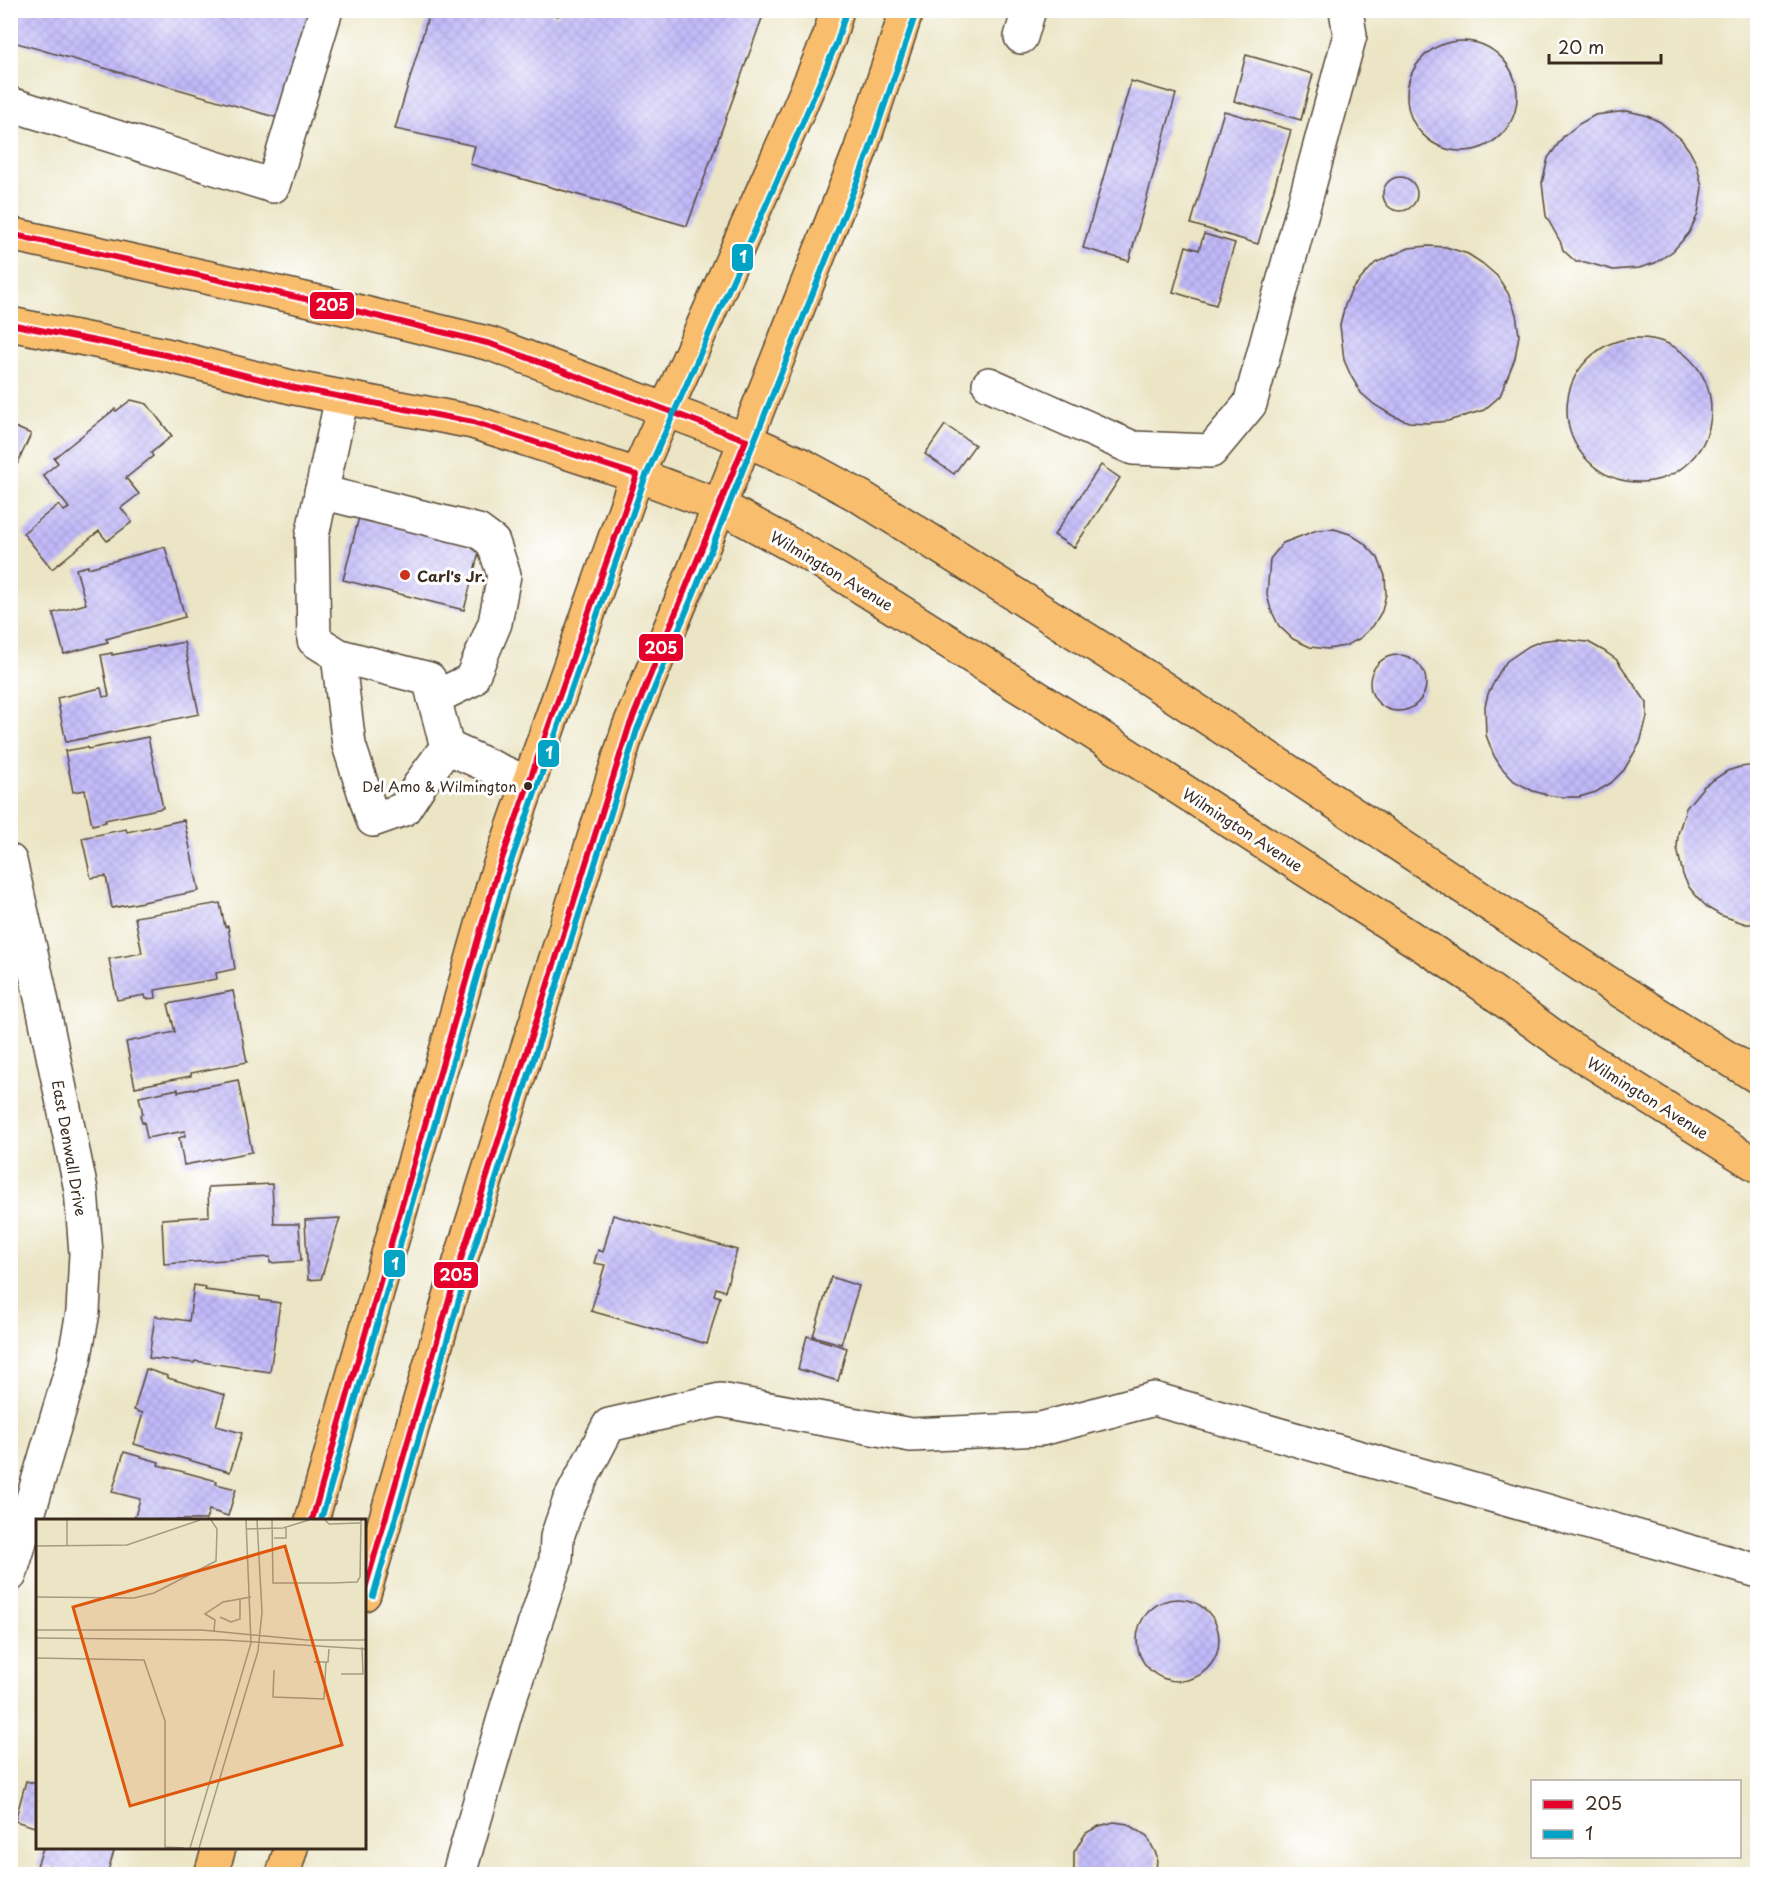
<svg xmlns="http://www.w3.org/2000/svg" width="1768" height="1885" font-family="'Playpen Sans',sans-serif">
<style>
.building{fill:url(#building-cross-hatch)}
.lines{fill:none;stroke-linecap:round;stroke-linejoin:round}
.minor-casing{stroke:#554637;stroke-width:36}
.major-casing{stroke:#554637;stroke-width:36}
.minor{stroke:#fff;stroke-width:33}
.major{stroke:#f9be6d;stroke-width:33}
.bus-1-casing{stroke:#fff;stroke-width:10}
.bus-2-casing{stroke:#fff;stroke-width:10}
.bus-1{stroke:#e4002b;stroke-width:6}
.bus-2{stroke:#03a3c5;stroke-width:6}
.poi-dot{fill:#c8321e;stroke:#fff;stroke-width:2}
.bus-dot{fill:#3b2a1e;stroke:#fff;stroke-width:2}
.labels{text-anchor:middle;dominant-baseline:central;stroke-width:6;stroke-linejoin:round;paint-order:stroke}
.bus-label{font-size:14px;fill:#3b2a1e;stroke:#fff;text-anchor:end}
.street-label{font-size:15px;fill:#3b2a1e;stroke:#fff}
.poi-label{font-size:15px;font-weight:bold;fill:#3b2a1e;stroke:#fff;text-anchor:start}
.inset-road{fill:none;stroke:#a59a82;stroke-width:1.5}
.view{fill:#df570d;fill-opacity:0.15;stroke:#df570d;stroke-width:3}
.inset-edge{fill:none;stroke:#3b2a1e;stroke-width:3}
.line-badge{stroke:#fff;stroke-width:2}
.badge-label{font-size:16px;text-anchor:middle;font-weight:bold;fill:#fff}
</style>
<defs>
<pattern id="building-cross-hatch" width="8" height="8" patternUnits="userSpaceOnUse" patternTransform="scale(1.5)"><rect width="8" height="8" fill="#c1b9f9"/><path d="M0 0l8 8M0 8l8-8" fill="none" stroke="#a79fd5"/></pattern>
</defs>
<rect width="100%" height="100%" fill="#fff"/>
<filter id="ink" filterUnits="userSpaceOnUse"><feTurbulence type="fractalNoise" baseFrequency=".0167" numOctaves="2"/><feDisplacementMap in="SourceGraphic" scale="12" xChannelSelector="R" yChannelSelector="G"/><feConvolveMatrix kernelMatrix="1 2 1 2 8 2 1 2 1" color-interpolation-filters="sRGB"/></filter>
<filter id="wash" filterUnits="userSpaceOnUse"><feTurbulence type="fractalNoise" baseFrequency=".008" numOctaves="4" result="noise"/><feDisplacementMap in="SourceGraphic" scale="24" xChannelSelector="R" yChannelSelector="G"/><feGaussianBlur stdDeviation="1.35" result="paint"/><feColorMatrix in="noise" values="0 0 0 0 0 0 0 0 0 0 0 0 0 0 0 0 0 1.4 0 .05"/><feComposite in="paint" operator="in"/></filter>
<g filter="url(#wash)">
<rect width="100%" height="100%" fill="#ebe5c5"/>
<g id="blocks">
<g class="building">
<path d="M 10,10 L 313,10 L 282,119 L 10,41 Z"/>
<path d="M 430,10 L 540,10 L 558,16 L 559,10 L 765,10 L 687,226 L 470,164 L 475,146 L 395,129 Z"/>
<circle cx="1462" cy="96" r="55"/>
<path d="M 1246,55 L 1313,74 L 1301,120 L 1234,101 Z"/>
<path d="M 1131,81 L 1176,94 L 1129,261 L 1083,248 Z"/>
<path d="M 1224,111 L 1291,130 L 1258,244 L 1191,224 Z"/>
<path d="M 1627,111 L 1645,115 L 1660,122 L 1681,139 L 1689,150 L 1697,165 L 1702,187 L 1698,214 L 1689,233 L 1673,251 L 1655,263 L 1639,268 L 1613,270 L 1585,262 L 1576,262 L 1563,250 L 1561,243 L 1546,216 L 1542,183 L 1548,158 L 1563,137 L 1579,124 L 1595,115 Z"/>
<circle cx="1400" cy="194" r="17"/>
<path d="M 1204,234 L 1235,243 L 1216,305 L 1173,292 L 1186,246 L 1199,250 Z"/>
<path d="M 1428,246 L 1446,247 L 1468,254 L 1482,263 L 1497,276 L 1508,293 L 1516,314 L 1519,335 L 1515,358 L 1500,396 L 1484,410 L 1448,421 L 1428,423 L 1409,422 L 1393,416 L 1375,405 L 1361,393 L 1351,376 L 1344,360 L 1340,325 L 1345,305 L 1352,289 L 1375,263 L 1409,248 Z"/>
<circle cx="1639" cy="410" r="72"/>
<path d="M 131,400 L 147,404 L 172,436 L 151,453 L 153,456 L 126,478 L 139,494 L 121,508 L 132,522 L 107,541 L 99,531 L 52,569 L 23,533 L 58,505 L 64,511 L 69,508 L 43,475 L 58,463 L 54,458 L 115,409 L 116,411 Z"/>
<path d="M 10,425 L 31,434 L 10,480 Z"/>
<path d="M 945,425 L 975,445 L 954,474 L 925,454 Z"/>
<path d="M 1101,465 L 1120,478 L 1074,548 L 1054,535 Z"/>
<path d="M 359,517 L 480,548 L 464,610 L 343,580 Z"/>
<path d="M 1334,529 L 1350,534 L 1364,543 L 1378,558 L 1385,576 L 1386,594 L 1382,611 L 1373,626 L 1359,639 L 1345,646 L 1328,649 L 1310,647 L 1293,639 L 1279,626 L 1271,610 L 1267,595 L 1270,559 L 1283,543 L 1317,530 Z"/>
<path d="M 165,547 L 185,617 L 106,639 L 108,642 L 64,654 L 53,613 L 86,604 L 76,569 L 88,566 L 88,568 Z"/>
<path d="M 1556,639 L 1588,642 L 1604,651 L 1617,660 L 1647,703 L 1647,717 L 1640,743 L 1624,770 L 1611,783 L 1596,792 L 1579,797 L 1562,797 L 1547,795 L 1533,791 L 1514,781 L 1501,767 L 1494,756 L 1486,735 L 1485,706 L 1488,694 L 1500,671 L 1507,661 L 1529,646 L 1541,641 Z"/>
<path d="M 184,642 L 199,714 L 66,742 L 57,698 L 101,688 L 103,697 L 109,696 L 101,655 L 112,653 L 112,655 L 163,645 L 163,646 Z"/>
<circle cx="1398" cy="683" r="28"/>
<path d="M 148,737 L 163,808 L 105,820 L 106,822 L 92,825 L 85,790 L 73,792 L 65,751 L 87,747 L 88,749 Z"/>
<path d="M 1758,765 L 1758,924 L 1746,924 L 1720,915 L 1708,908 L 1698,898 L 1689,887 L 1683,875 L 1677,848 L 1678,834 L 1686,808 L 1704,786 L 1727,771 L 1740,767 Z"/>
<path d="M 184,820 L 199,891 L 112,908 L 106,876 L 91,878 L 82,838 L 126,829 L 127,832 Z"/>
<path d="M 220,903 L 225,927 L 228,926 L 235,969 L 216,973 L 217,979 L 155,990 L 156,998 L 146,999 L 145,995 L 117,1000 L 109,959 L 142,953 L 135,917 Z"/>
<path d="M 233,991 L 247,1062 L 191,1073 L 191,1076 L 135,1087 L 126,1042 L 175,1032 L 168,1004 Z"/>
<path d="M 238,1080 L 252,1152 L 184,1165 L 179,1138 L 185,1136 L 185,1131 L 147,1138 L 144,1122 L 142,1123 L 140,1115 L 143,1114 L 139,1097 L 178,1089 L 178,1092 Z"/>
<path d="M 272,1184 L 274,1224 L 299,1224 L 301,1261 L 270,1263 L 270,1257 L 164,1264 L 162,1219 L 209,1216 L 208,1187 Z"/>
<path d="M 613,1215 L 737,1250 L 725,1291 L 716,1288 L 714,1295 L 720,1297 L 707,1344 L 591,1311 L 605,1265 L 594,1263 L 598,1250 L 603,1252 Z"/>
<path d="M 340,1218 L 321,1279 L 308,1280 L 305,1220 Z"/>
<path d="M 831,1277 L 859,1286 L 841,1344 L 813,1336 Z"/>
<path d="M 194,1285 L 206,1287 L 205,1290 L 260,1297 L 260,1300 L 280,1303 L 270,1372 L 195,1361 L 194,1363 L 149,1358 L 155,1316 L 189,1321 Z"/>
<path d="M 807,1336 L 847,1348 L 838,1381 L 798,1369 Z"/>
<path d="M 146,1369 L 168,1376 L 168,1378 L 225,1395 L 216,1426 L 242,1433 L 230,1472 L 134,1444 L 143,1413 L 134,1410 Z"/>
<path d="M 124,1452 L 159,1462 L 158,1465 L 217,1481 L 216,1484 L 236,1489 L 228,1516 L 209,1510 L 206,1520 L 134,1520 L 140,1499 L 112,1492 Z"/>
<circle cx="1178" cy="1640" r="41"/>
<path d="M 26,1781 L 38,1784 L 38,1828 L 15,1821 Z"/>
<path d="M 1114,1822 L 1128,1824 L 1147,1836 L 1157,1856 L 1156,1874 L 1074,1874 L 1074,1852 L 1082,1839 L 1086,1833 L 1099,1826 Z"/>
<path d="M 43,1848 L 115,1848 L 107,1874 L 77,1874 L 49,1866 L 48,1869 L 37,1866 Z"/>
</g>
</g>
</g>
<g filter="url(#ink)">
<use href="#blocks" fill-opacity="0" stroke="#554637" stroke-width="1.5"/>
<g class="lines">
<g class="minor-casing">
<g id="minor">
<path d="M 1021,37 L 1029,10"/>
<path d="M 10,104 L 273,186 L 326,10"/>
<path d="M 989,384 L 1133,448 L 1211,451 L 1250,404 L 1350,35 L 1346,10"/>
<path d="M 342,397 L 312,536 L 314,640 L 338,655 L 349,745 L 373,820 L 404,809 L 425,777 L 447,747 L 529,784"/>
<path d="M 321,492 L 478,531 L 493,542 L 504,575 L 495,623 L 471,680 L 434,698"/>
<path d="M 336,655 L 429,679 L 447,747"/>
<path d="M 10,861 L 38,983 L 81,1190 L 86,1253 L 83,1312 L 74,1361 L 10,1575"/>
<path d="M 459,1874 L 508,1704 L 556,1560 L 557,1537 L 569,1502 L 609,1425 L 720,1400 L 911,1435 L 1041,1429 L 1154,1399 L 1758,1571"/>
</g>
</g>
<g class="major-casing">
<g id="major">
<path d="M 10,234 L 319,302 L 491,344 L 746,440 L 802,465 L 861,497 L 1143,675 L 1605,981 L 1758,1077"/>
<path d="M 10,324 L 166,355 L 295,388 L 473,422 L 637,475 L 720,506 L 817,559 L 1103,739 L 1472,977 L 1564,1044 L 1758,1166"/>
<path d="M 312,1520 L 496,876 L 637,475 L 791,127 L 829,38 L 837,10"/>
<path d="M 364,1594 L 460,1262 L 629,727 L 690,580 L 860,151 L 907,10"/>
<path d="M 211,1874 L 219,1848"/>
<path d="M 283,1874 L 291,1848"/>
</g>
</g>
<use href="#minor" class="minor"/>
<use href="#major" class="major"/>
<g class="bus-1-casing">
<g id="bus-1">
<path d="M 10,234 L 319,302 L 491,344 L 746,440 L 629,727 L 460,1262 L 364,1592"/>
<path d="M 10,324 L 166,355 L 295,388 L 473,422 L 637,475 L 496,876 L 312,1520"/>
</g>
</g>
<g class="bus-2-casing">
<g id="bus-2">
<path d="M 321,1520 L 505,879 L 645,478 L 799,131 L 837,42 L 846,12"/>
<path d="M 373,1596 L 469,1265 L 637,730 L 698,583 L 868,154 L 916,13"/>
</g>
</g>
<use href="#bus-1" class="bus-1"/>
<use href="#bus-2" class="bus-2"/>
</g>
</g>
<circle class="poi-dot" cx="405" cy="575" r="6"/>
<circle class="bus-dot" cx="528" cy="786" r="5"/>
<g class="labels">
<g class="bus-label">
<text x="517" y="786">Del Amo &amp; Wilmington</text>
</g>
<g class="street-label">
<text transform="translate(832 570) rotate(31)">Wilmington Avenue</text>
<text transform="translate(1243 829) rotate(33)">Wilmington Avenue</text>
<text transform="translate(1648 1097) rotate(32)">Wilmington Avenue</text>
<text transform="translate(70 1148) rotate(80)">East Denwall Drive</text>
</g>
<g class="poi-label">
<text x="417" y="575">Carl's Jr.</text>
</g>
</g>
<g transform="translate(36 1519)">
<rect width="330" height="330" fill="#ebe5c5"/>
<path class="inset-road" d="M 31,1 L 31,26M 236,1 L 237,64 L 295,64 L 321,63 L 324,58 L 325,1M 289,1 L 293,5 L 324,4M 210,10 L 247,9 L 273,1M 238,19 L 250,19 L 250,9M 0,27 L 91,26 L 164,1M 0,78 L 98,79 L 118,74 L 180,42 L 181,10 L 175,1M 184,98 L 195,103 L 204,100 L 204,79M 0,111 L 166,111 L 271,121 L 330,121M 178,112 L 179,101 L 169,95 L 187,83 L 215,78M 0,119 L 187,121 L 330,130M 0,139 L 108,141 L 129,202 L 129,328 L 148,329M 278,143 L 292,143 L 293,130M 238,151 L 237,178 L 288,180 L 290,143M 305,155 L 327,155 L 326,128M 154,329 L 215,124 L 210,1M 163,329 L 222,132 L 226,93 L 221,1"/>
<path class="view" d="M 249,27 L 306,226 L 94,287 L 37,88 Z"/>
<rect width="330" height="330" class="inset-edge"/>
</g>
<g class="line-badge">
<rect x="731" y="243" width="23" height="29" rx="6" fill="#03a3c5"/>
<rect x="309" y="291" width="46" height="29" rx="6" fill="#e4002b"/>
<rect x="638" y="633" width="46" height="29" rx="6" fill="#e4002b"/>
<rect x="537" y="739" width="23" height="29" rx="6" fill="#03a3c5"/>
<rect x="383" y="1249" width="23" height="29" rx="6" fill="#03a3c5"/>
<rect x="433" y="1261" width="46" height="28" rx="6" fill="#e4002b"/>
</g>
<g class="badge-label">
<text x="743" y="263">1</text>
<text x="332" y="311">205</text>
<text x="661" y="654">205</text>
<text x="549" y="759">1</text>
<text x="395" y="1270">1</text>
<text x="456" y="1281">205</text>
</g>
<rect width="1768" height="1885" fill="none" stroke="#fff" stroke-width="36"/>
<rect x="1531" y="1780" width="210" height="78" fill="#ffffff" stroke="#b1aaa5" stroke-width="1.5"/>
<rect x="1543" y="1800" width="30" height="9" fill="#e4002b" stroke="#b1aaa5" stroke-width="1.5"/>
<text x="1585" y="1810" font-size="18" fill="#3b2a1e">205</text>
<rect x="1543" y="1830" width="30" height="9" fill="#03a3c5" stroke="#b1aaa5" stroke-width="1.5"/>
<text x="1585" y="1840" font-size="18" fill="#3b2a1e">1</text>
<path d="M1549 54v9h112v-9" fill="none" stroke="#3b2a1e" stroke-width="3"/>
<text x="1558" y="54" font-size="18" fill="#3b2a1e" stroke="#ffffff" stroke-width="4.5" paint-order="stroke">20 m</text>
</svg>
